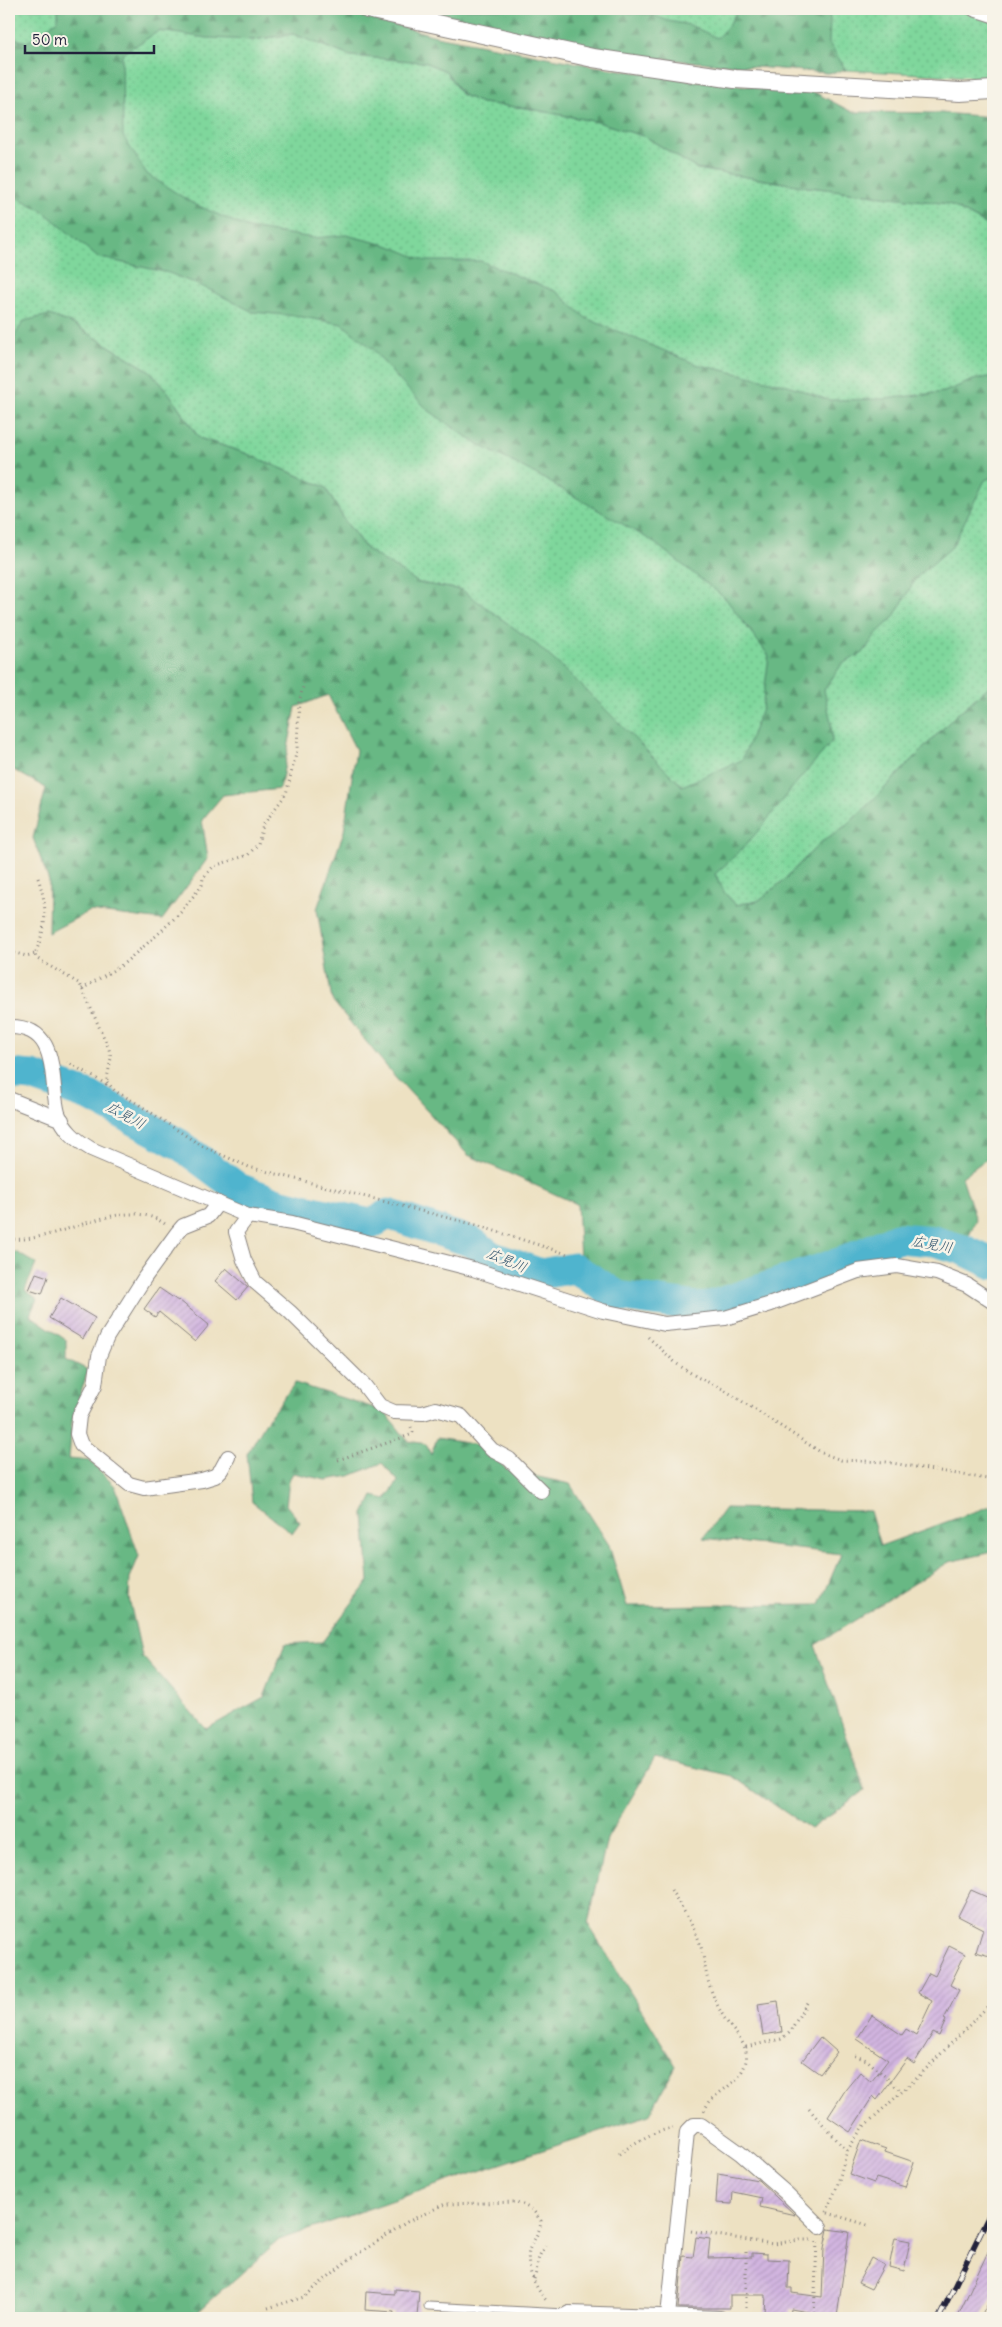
<svg xmlns="http://www.w3.org/2000/svg" width="1002" height="2327" font-family="Delius,'Klee One',sans-serif">
<style>
.grass{fill:url(#grass-dots);stroke:#507c6c}
.forest{fill:url(#forest-firs);stroke:#446d60}
.lines{fill:none;stroke-linecap:round;stroke-linejoin:round}
.river{stroke:#50b4ce;stroke-width:31}
.building{fill:url(#building-hatch)}
.service-casing{stroke:#88827e;stroke-width:9}
.minor-casing{stroke:#88827e;stroke-width:16}
.tertiary-casing{stroke:#88827e;stroke-width:20}
.path{stroke:#88827e;stroke-width:3;stroke-dasharray:1 4;stroke-linecap:butt}
.service{stroke:#fff;stroke-width:7}
.minor{stroke:#fff;stroke-width:14}
.tertiary{stroke:#fff;stroke-width:18}
.rail-casing{stroke:#22223b;stroke-width:5.5}
.rail{stroke:#f7f3e8;stroke-width:4;stroke-dasharray:11;stroke-linecap:butt}
.labels{text-anchor:middle;dominant-baseline:central;stroke-width:5;stroke-linejoin:round;paint-order:stroke}
.water-label{font-size:14px;font-style:italic;fill:#32556e;stroke:#f7f3e8}
</style>
<defs>
<pattern id="grass-dots" width="8" height="8" patternUnits="userSpaceOnUse" patternTransform="scale(1.25)"><rect width="8" height="8" fill="#7fd79c"/><path d="M2 2h.1M6 6h.1" fill="none" stroke="#6db887" stroke-width="1.8" stroke-linecap="round"/></pattern>
<pattern id="forest-firs" width="22" height="20" patternUnits="userSpaceOnUse" patternTransform="scale(1.25)"><rect width="22" height="20" fill="#67b884"/><path d="M5 1l3.5 6h-7zM16 11l3.5 6h-7z" fill="#54956d"/></pattern>
<pattern id="building-hatch" width="6" height="6" patternUnits="userSpaceOnUse" patternTransform="scale(1.25)"><rect width="6" height="6" fill="#d2b5e0"/><path d="M-1 1l2-2M0 6l6-6M5 7l2-2" fill="none" stroke="#b49bc1"/></pattern>
</defs>
<rect width="100%" height="100%" fill="#f7f3e8"/>
<filter id="ink" filterUnits="userSpaceOnUse"><feTurbulence type="fractalNoise" baseFrequency=".02" numOctaves="2"/><feDisplacementMap in="SourceGraphic" scale="10" xChannelSelector="R" yChannelSelector="G"/><feConvolveMatrix kernelMatrix="1 2 1 2 8 2 1 2 1" color-interpolation-filters="sRGB"/></filter>
<filter id="wash" filterUnits="userSpaceOnUse"><feTurbulence type="fractalNoise" baseFrequency=".0096" numOctaves="4" result="noise"/><feDisplacementMap in="SourceGraphic" scale="20" xChannelSelector="R" yChannelSelector="G"/><feGaussianBlur stdDeviation="1.12" result="paint"/><feColorMatrix in="noise" values="0 0 0 0 0 0 0 0 0 0 0 0 0 0 0 0 0 1.4 0 .05"/><feComposite in="paint" operator="in"/></filter>
<g filter="url(#wash)">
<rect width="100%" height="100%" fill="#ede1c2"/>
<g class="grass">
<path d="M 9,9 L 90,9 L 253,40 L 293,34 L 350,56 L 424,62 L 446,71 L 461,94 L 481,103 L 526,108 L 598,122 L 646,137 L 697,169 L 809,187 L 949,204 L 993,228 L 993,683 L 955,716 L 878,795 L 847,825 L 820,843 L 783,881 L 758,901 L 736,905 L 724,892 L 715,874 L 683,786 L 462,590 L 419,583 L 394,568 L 366,549 L 345,521 L 325,487 L 245,453 L 199,438 L 171,396 L 150,371 L 73,324 L 49,315 L 9,345 Z"/>
<path d="M 408,9 L 940,9 L 975,14 L 993,22 L 993,78 L 846,70 L 828,73 L 651,58 Z"/>
</g>
<g class="forest">
<path d="M 58,9 L 338,9 L 436,36 L 594,66 L 689,80 L 816,93 L 852,112 L 941,113 L 993,117 L 993,228 L 949,204 L 809,187 L 697,169 L 646,137 L 598,122 L 526,108 L 481,103 L 461,94 L 446,71 L 424,62 L 350,56 L 293,34 L 253,40 L 207,38 L 159,31 L 122,54 L 123,136 L 147,174 L 192,203 L 248,228 L 314,238 L 346,235 L 390,246 L 426,261 L 481,261 L 557,292 L 586,318 L 696,364 L 788,385 L 828,400 L 884,399 L 944,392 L 973,380 L 993,376 L 993,477 L 985,480 L 952,547 L 917,577 L 893,618 L 876,634 L 863,653 L 842,664 L 824,690 L 831,722 L 832,741 C 819,758 805,772 792,788 C 767,821 747,847 715,874 L 724,892 L 736,905 L 758,901 L 783,881 L 820,843 L 847,825 L 878,795 L 955,716 L 993,683 L 993,1154 L 962,1177 L 976,1220 L 968,1238 L 919,1229 L 885,1233 L 708,1297 L 627,1290 L 580,1260 L 577,1204 L 468,1155 L 391,1072 L 332,1000 L 317,909 L 344,831 L 356,750 L 328,695 L 296,707 L 280,789 L 223,795 L 202,820 L 208,858 L 162,920 L 90,911 L 48,933 L 49,881 L 33,838 L 46,788 L 10,768 L 9,770 L 9,345 L 24,321 L 49,315 L 73,324 L 150,371 L 171,396 L 199,438 L 245,453 L 325,487 L 345,521 L 366,549 L 419,583 L 462,590 L 536,644 L 573,677 L 682,786 L 742,760 L 762,709 L 769,656 L 725,598 L 652,541 L 532,472 L 477,444 L 428,410 L 397,378 L 373,349 L 342,324 L 296,316 L 253,312 L 208,289 L 169,273 L 97,257 L 43,211 L 9,193 L 9,37 L 27,42 L 58,20 Z"/>
<path d="M 408,9 L 623,9 L 630,13 L 651,14 L 668,21 L 690,25 L 717,38 L 728,26 L 738,9 L 828,9 L 830,19 L 829,43 L 846,70 L 828,73 L 651,58 L 530,37 Z"/>
<path d="M 9,1252 L 16,1252 L 36,1264 L 25,1290 L 37,1299 L 30,1315 L 66,1340 L 66,1359 L 88,1370 L 72,1422 L 69,1459 L 90,1461 L 115,1486 L 139,1556 L 130,1578 L 129,1598 L 142,1656 L 206,1729 L 264,1697 L 285,1644 L 322,1642 L 369,1581 L 364,1514 L 373,1496 L 386,1499 L 398,1481 L 382,1463 L 350,1476 L 326,1480 L 293,1473 L 289,1480 L 286,1505 L 300,1522 L 292,1533 L 252,1502 L 247,1454 L 267,1420 L 295,1383 L 384,1411 L 408,1441 L 426,1444 L 431,1455 L 437,1438 L 484,1446 L 507,1470 L 570,1484 L 609,1545 L 627,1606 L 820,1604 L 841,1554 L 703,1538 L 725,1508 L 870,1511 L 880,1546 L 993,1505 L 993,1552 L 949,1562 L 815,1645 L 865,1790 L 810,1829 L 732,1776 L 655,1758 L 607,1839 L 588,1924 L 676,2066 L 649,2115 L 434,2186 L 279,2240 L 191,2318 L 9,2318 Z"/>
</g>
<g class="lines">
<path class="river" d="M 9,1074 L 32,1076 L 92,1097 L 179,1144 L 238,1188 L 278,1203 L 371,1224 L 388,1214 L 472,1242 L 491,1256 L 541,1274 L 574,1268 L 618,1296 L 705,1308 L 848,1260 L 897,1238 L 934,1241 L 964,1250 L 993,1264"/>
</g>
<g id="blocks">
<g class="building">
<path d="M 226,1268 L 248,1287 L 237,1300 L 215,1281 Z"/>
<path d="M 36,1273 L 48,1277 L 42,1294 L 29,1290 Z"/>
<path d="M 159,1288 L 178,1301 L 179,1300 L 209,1325 L 195,1342 L 159,1312 L 155,1317 L 144,1309 Z"/>
<path d="M 61,1298 L 95,1318 L 83,1339 L 49,1318 Z"/>
<path d="M 971,1890 L 989,1898 L 987,1902 L 993,1905 L 993,1957 L 976,1952 L 983,1929 L 958,1916 Z"/>
<path d="M 949,1946 L 965,1954 L 950,1985 L 959,1990 L 944,2019 L 946,2020 L 939,2036 L 933,2033 L 914,2064 L 907,2059 L 877,2100 L 873,2096 L 850,2132 L 828,2117 L 846,2089 L 860,2072 L 871,2082 L 888,2060 L 857,2039 L 872,2015 L 902,2035 L 906,2029 L 916,2035 L 932,2001 L 918,1993 L 929,1973 L 935,1976 Z"/>
<path d="M 778,2001 L 782,2032 L 763,2035 L 758,2004 Z"/>
<path d="M 820,2037 L 837,2052 L 820,2074 L 802,2061 Z"/>
<path d="M 861,2140 L 886,2149 L 885,2152 L 914,2162 L 905,2187 L 876,2178 L 874,2183 L 849,2174 Z"/>
<path d="M 718,2173 L 758,2180 L 795,2215 L 760,2207 L 762,2198 L 733,2192 L 732,2204 L 716,2203 Z"/>
<path d="M 828,2229 L 849,2232 L 837,2317 L 818,2316 L 819,2314 L 791,2309 L 790,2316 L 765,2314 L 766,2295 L 730,2295 L 730,2308 L 678,2308 L 683,2256 L 693,2257 L 696,2237 L 710,2239 L 708,2258 L 752,2257 L 752,2253 L 767,2254 L 767,2259 L 789,2260 L 788,2288 L 792,2288 L 792,2293 L 822,2297 L 824,2248 Z"/>
<path d="M 895,2238 L 910,2241 L 904,2271 L 889,2267 Z"/>
<path d="M 993,2241 L 993,2294 L 989,2302 L 980,2318 L 957,2318 Z"/>
<path d="M 871,2258 L 884,2265 L 871,2289 L 858,2283 Z"/>
<path d="M 395,2289 L 419,2291 L 417,2318 L 399,2318 L 393,2317 L 394,2312 L 365,2310 L 366,2292 L 395,2294 Z"/>
</g>
</g>
</g>
<g filter="url(#ink)">
<use href="#blocks" fill-opacity="0" stroke="#88827e" stroke-width="1"/>
<g class="lines">
<g class="service-casing">
<path id="service" d="M 428,2306 L 565,2313"/>
</g>
<g class="minor-casing">
<g id="minor">
<path d="M 974,9 L 993,15"/>
<path d="M 9,1027 C 61,1026 49,1080 58,1113 C 64,1130 76,1140 91,1149 L 248,1216 L 292,1223 L 473,1269 L 603,1311 L 665,1324 L 725,1318 L 771,1304 L 858,1271 L 897,1266 L 937,1273 L 967,1285 L 993,1302"/>
<path d="M 9,1099 L 62,1120"/>
<path d="M 218,1203 L 208,1216 L 183,1226 L 177,1233 L 145,1277 L 107,1337 L 99,1356 L 95,1385 L 79,1416 L 77,1434 L 81,1445 L 129,1484 L 144,1488 L 202,1480 L 215,1476 L 221,1470 L 228,1457"/>
<path d="M 248,1216 L 236,1232 L 244,1260 L 255,1282 L 290,1312 L 364,1385 L 380,1406 L 394,1412 L 423,1413 L 436,1409 L 461,1416 L 492,1450 L 509,1459 L 541,1491"/>
<path d="M 668,2316 L 687,2132 L 694,2125 L 701,2125 L 740,2153 L 786,2193 L 820,2227"/>
<path d="M 560,2318 L 569,2313 L 720,2318"/>
</g>
</g>
<g class="tertiary-casing">
<path id="tertiary" d="M 367,9 L 593,58 L 735,79 L 960,92 L 993,90"/>
</g>
<g class="path">
<path d="M 38,878 C 48,907 47,925 35,954 L 36,958 L 80,984 L 109,1049 L 111,1058 L 106,1084 L 67,1062"/>
<path d="M 9,951 L 26,956 L 35,954"/>
<path d="M 82,989 L 122,965 L 157,935 L 181,912 L 202,885 L 203,878 L 214,866 L 248,855 L 258,844 L 263,825 L 286,794 L 297,750 L 299,702 L 304,683"/>
<path d="M 107,1082 L 115,1091 L 138,1104 L 200,1145 L 249,1167 L 476,1225 L 567,1254"/>
<path d="M 9,1239 C 60,1244 122,1193 165,1224"/>
<path d="M 648,1337 L 677,1364 L 697,1377 L 723,1389 L 822,1453 L 841,1460 L 886,1462 L 993,1480"/>
<path d="M 338,1460 L 410,1435 L 413,1432 L 411,1427"/>
<path d="M 671,1890 C 680,1905 690,1920 697,1936 C 703,1948 704,1964 707,1977 C 710,1988 715,2002 721,2012 C 729,2029 750,2043 746,2061 C 739,2089 711,2090 704,2112"/>
<path d="M 746,2047 L 781,2039 L 789,2033 L 808,2001"/>
<path d="M 855,2056 L 867,2060 L 901,2091"/>
<path d="M 809,2109 L 847,2151"/>
<path d="M 619,2154 C 636,2142 651,2132 673,2128"/>
<path d="M 826,2212 L 837,2187 L 847,2151 L 862,2128 L 917,2078 L 993,2001"/>
<path d="M 828,2213 L 871,2226"/>
<path d="M 691,2231 L 773,2244 L 799,2240 L 811,2240"/>
<path d="M 534,2279 C 539,2265 535,2261 545,2246"/>
<path d="M 268,2308 L 304,2297 L 347,2261 L 407,2222 L 445,2204 L 517,2202 L 533,2210 L 541,2221 C 540,2232 534,2239 530,2248 C 524,2264 535,2288 546,2300"/>
<path d="M 746,2318 L 746,2251"/>
<path d="M 814,2318 L 817,2241"/>
</g>
<use href="#service" class="service"/>
<use href="#minor" class="minor"/>
<use href="#tertiary" class="tertiary"/>
<g class="rail-casing">
<path id="rail" d="M 939,2318 L 993,2207"/>
</g>
<use href="#rail" class="rail"/>
</g>
</g>
<g class="labels">
<g class="water-label">
<text transform="translate(126 1115) rotate(28)">広見川</text>
<text transform="translate(932 1244) rotate(10)">広見川</text>
<text transform="translate(507 1260) rotate(23)">広見川</text>
</g>
</g>
<rect width="1002" height="2327" fill="none" stroke="#f7f3e8" stroke-width="30"/>
<path d="M25 45v8h129v-8" fill="none" stroke="#22223b" stroke-width="2.5"/>
<text x="32" y="45" font-size="15" fill="#22223b" stroke="#f7f3e8" stroke-width="4" paint-order="stroke">50 m</text>
</svg>
